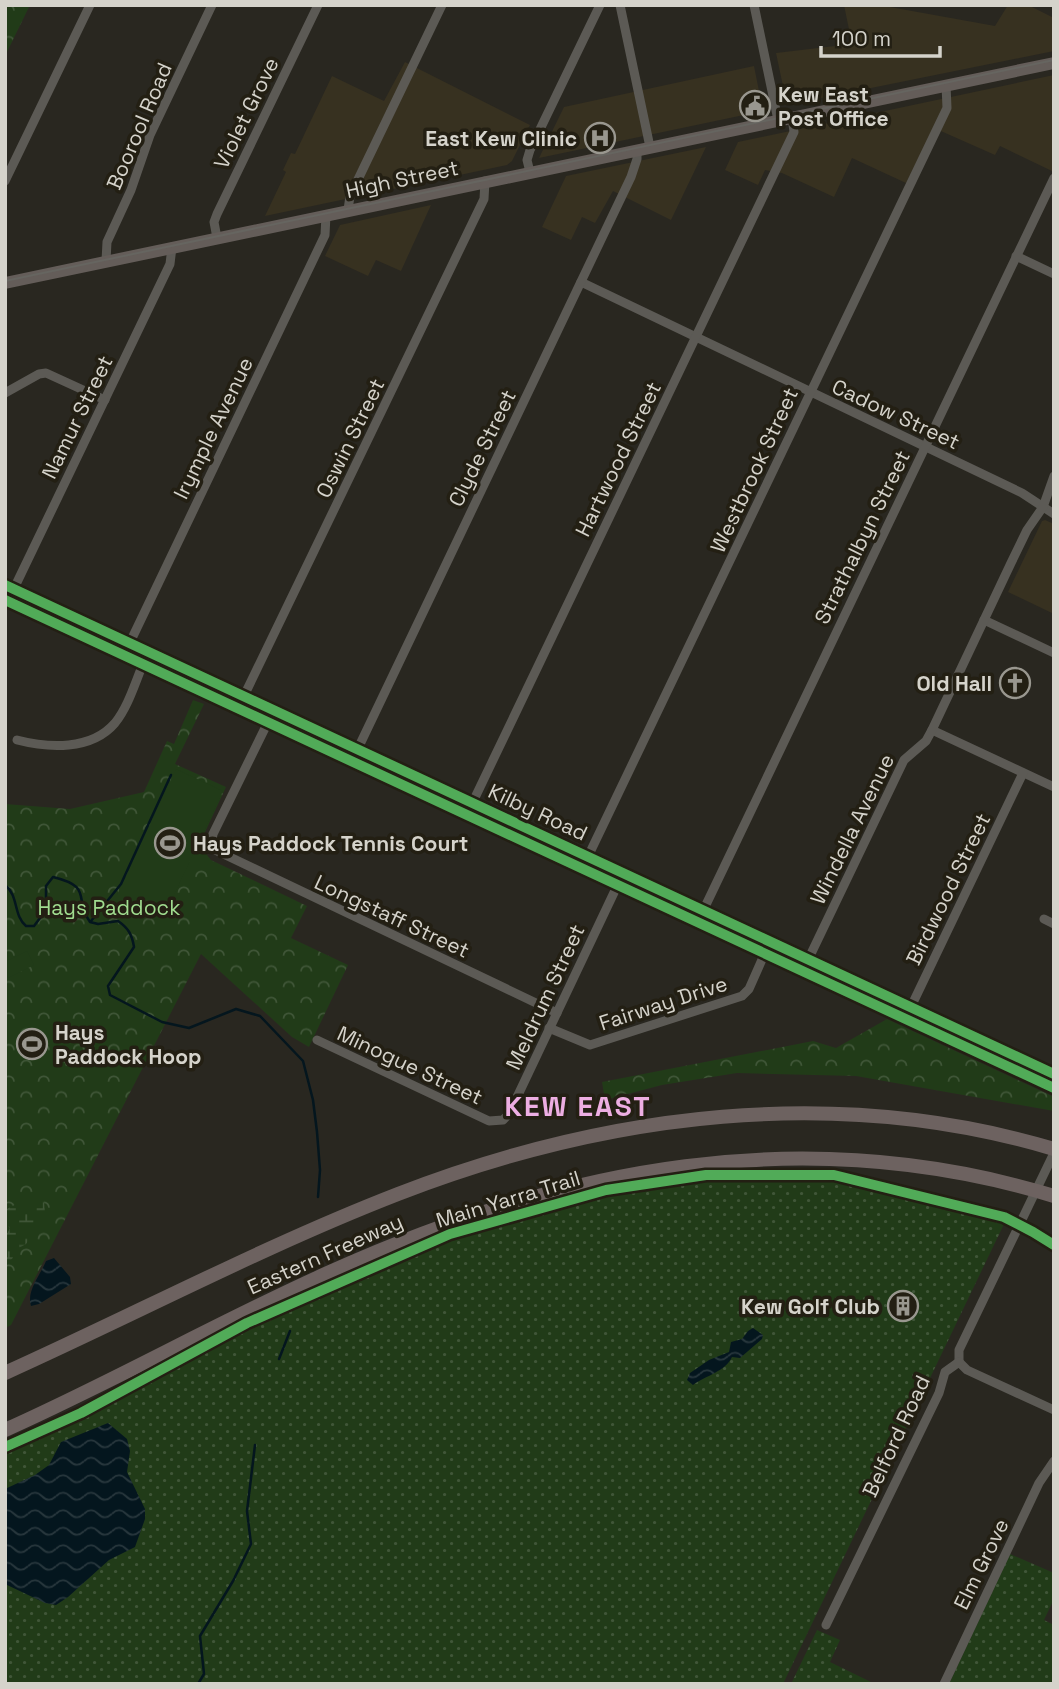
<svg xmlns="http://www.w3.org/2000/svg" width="1059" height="1689" font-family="'Space Grotesk',sans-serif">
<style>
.built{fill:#373120}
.grass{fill:url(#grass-dots)}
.forest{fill:url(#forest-crowns)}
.wetland{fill:url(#wetland-marsh)}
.pitch{fill:#213b18}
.water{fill:url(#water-waves)}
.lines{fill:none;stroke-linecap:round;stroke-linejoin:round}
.stream{stroke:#04161e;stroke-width:2.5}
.minor{stroke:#5c5a55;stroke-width:9}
.major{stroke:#645d59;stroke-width:12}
.highway{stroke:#6d6260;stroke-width:14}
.tram{stroke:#666560;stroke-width:2}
.cycleway-casing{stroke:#231f13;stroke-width:15}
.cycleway{stroke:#51ab58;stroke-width:10}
.labels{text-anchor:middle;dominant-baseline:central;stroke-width:7;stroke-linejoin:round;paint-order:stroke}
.poi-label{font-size:21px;font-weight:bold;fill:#d5d3cb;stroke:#231f13;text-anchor:start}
.street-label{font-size:21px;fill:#d5d3cb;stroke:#231f13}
.park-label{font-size:21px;fill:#a0dc8f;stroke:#231f13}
.district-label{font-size:28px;font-weight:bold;letter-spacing:2px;fill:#edaee2;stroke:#231f13}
</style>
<defs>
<pattern id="grass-dots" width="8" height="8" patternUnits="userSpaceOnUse" patternTransform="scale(1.75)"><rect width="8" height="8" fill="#213b18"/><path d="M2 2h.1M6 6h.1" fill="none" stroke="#405638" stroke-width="1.8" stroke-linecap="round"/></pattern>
<pattern id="forest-crowns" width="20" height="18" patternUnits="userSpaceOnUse" patternTransform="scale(1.75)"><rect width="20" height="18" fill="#213b18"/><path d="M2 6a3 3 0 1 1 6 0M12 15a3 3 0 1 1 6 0" fill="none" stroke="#405638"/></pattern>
<pattern id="wetland-marsh" width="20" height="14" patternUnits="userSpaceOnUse" patternTransform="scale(1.75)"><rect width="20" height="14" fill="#213b18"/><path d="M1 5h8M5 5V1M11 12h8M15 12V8" fill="none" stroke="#405638"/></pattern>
<pattern id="water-waves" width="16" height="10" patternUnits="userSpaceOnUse" patternTransform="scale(1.75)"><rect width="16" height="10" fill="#04161e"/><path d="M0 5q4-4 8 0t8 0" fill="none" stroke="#28373d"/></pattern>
</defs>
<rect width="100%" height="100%" fill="#292720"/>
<g class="built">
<path d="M 844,5 L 879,5 L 995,26 L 1008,5 L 1028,5 L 1054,18 L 1054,51 L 787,105 L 776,53 L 852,44 Z"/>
<path d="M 405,62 L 530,125 L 512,161 L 507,165 L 265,216 L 286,172 L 283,170 L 291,153 L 295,154 L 332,76 L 384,101 Z"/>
<path d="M 754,66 L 763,111 L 539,158 L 564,107 Z"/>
<path d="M 1054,75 L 1054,172 L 1000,146 L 995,155 L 934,128 L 906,183 L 852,158 L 834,197 L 782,173 L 765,170 L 758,185 L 725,170 L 738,142 Z"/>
<path d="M 706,147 L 671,220 L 613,191 L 595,223 L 582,217 L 571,240 L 542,227 L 566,176 Z"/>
<path d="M 431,205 L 401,271 L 376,260 L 368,276 L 325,256 L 340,225 Z"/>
<path d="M 1045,520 L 1054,524 L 1054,614 L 1008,592 L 1042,521 Z"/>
</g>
<g class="grass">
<path d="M 832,1178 L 909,1199 L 981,1213 L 1005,1222 L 783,1684 L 5,1684 L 5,1445 L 251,1327 L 452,1239 L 608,1194 L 708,1180 Z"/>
<path d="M 1010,1554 L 1054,1573 L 1054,1599 L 1044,1620 L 1054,1625 L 1054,1684 L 949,1684 Z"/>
<path d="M 817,1630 L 840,1640 L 830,1662 L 871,1682 L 870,1684 L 791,1684 Z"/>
</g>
<g class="forest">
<path d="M 5,5 L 30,5 L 5,56 Z"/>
<path d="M 193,700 L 204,704 L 175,764 L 226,787 L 199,845 L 211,860 L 307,906 L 291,938 L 348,965 L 309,1047 L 292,1037 L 201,954 L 11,1325 L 5,1328 L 5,804 L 70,809 L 144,792 L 167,741 L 174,744 Z"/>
<path d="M 887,1019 L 1054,1097 L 1054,1111 L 856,1076 L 737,1073 L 662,1085 L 605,1100 L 602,1082 L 813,1041 L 836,1048 Z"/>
</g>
<path class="wetland" d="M 26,1199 L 44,1199 L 45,1214 L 41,1222 L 26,1244 L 17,1249 L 12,1259 L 5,1264 L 5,1238 L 10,1228 L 5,1223 L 5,1210 Z"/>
<g class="pitch">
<path d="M 176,769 L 223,791 L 163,918 L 117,895 Z"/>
<path d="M 27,951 L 34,965 L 8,978 L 5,972 L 5,962 Z"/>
</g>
<g class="water">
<path d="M 54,1258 L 70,1277 L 71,1284 L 39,1304 L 31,1306 C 26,1291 41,1274 46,1261 Z"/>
<path d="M 753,1328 L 763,1335 L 762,1339 L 740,1358 L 732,1357 C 726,1371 705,1376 693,1385 L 687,1380 L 690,1373 L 709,1360 L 729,1352 L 731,1342 L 742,1339 L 748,1331 Z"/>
<path d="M 108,1423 L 127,1439 L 130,1451 L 127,1472 L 145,1509 L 145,1519 L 135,1547 L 109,1560 L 68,1597 L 56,1605 L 45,1603 L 5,1584 L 5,1489 L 35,1475 L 49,1465 L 61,1442 Z"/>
</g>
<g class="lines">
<g class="stream">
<path d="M 5,885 C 19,896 13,915 26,926 L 34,926 L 46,910 L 46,886 L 53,877 C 94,887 73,898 90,922 L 98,924 L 118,921 C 128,928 132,934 134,947 L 108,986 L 110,995 L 162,1022 L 189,1028 L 236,1009 L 260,1016 L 303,1061 L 313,1100 L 317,1132 L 320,1170 L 318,1197"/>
<path d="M 91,921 L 121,884 L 171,775"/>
<path d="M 279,1359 L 290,1331"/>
<path d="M 198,1684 L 204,1674 L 200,1636 L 233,1581 L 251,1544 L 247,1511 L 255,1445"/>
</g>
<g class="minor">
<path d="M 620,5 L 650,147"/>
<path d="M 754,5 L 778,120"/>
<path d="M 530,172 L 527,160 L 530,150 L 600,5"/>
<path d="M 5,181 L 90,5"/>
<path d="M 348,210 L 350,196 L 442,5"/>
<path d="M 217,238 L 214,222 L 217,214 L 318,5"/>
<path d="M 1016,256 L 1054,274"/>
<path d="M 106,261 L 107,242 L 131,190 L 150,135 L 212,5"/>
<path d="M 581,282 L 1022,493 L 1054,514"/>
<path d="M 5,393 L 39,374 L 46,373 L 105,400"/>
<path d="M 5,585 L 1054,1074"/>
<path d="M 5,600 L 1054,1088"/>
<path d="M 8,601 L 170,264 L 172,247"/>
<path d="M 984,620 L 1054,653"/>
<path d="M 124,655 L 325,235 L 326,215"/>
<path d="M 243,698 L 484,199 L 485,181"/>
<path d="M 268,722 L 213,834 L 211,844 L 213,849 L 557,1013"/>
<path d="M 932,730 L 1054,787"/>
<path d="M 17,740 C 48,748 91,751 115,723 C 128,707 135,683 143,664"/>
<path d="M 352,761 L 631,177 L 637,159 L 637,150"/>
<path d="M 470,808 L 794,132 L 792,117"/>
<path d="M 582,869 L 947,108 L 946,85"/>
<path d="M 703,911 L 1054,178"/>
<path d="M 1044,919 L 1054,924"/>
<path d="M 808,960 L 904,760 L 926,741 L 932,730 L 1011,563 L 1027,530 L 1043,507 L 1054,476"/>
<path d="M 909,1011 L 1023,773"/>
<path d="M 549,1028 L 590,1045 L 742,996 L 749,989 L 764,955"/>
<path d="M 317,1040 L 489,1121 L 503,1120 L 509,1114 L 619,882"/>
<path d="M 959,1362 L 959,1350 L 1054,1153"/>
<path d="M 959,1362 L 967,1370 L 1054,1410"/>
<path d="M 826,1625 L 939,1393 L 945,1372 L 959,1362"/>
<path d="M 944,1684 L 1039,1483 L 1054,1461"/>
</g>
<path class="major" d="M 5,283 L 1054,63"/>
<g class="highway">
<path d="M 5,1373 C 136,1314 264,1246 398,1194 C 607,1113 836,1084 1054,1149"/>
<path d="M 5,1430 C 115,1381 220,1321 330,1272 C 563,1167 804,1120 1054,1196"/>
</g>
<path class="tram" d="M 5,281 L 1054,60"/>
<g class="cycleway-casing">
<g id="cycleway">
<path d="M 5,585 L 1054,1074"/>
<path d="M 5,600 L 1054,1088"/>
<path d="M 5,1447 L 81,1413 L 247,1323 L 450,1234 L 606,1190 L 706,1175 L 834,1175 L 1004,1217 L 1033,1232 L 1054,1245"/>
</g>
</g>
<use href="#cycleway" class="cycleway"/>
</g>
<defs>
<g id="civic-ring" transform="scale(1.575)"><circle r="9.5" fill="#231f13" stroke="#99978f" stroke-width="1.5"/><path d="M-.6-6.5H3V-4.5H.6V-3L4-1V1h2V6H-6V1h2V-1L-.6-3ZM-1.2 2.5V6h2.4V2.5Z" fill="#99978f"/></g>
<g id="hospital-ring" transform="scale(1.575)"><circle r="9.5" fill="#231f13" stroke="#99978f" stroke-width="1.5"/><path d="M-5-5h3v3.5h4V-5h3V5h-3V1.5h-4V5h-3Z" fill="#99978f"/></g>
<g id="church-ring" transform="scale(1.575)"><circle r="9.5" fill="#231f13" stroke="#99978f" stroke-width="1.5"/><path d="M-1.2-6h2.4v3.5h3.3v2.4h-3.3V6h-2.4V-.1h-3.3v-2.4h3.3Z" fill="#99978f"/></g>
<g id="stadium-ring" transform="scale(1.575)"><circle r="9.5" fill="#231f13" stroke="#99978f" stroke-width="1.5"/><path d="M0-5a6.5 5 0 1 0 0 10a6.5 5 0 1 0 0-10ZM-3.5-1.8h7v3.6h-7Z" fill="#99978f"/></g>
<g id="building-ring" transform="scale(1.575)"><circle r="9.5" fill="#231f13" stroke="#99978f" stroke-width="1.5"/><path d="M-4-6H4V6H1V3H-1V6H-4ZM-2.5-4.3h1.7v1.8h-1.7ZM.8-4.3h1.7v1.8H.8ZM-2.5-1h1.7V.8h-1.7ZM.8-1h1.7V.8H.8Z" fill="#99978f"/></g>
</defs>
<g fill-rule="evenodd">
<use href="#civic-ring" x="755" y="106"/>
<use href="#hospital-ring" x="600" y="138"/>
<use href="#church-ring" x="1015" y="683"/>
<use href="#stadium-ring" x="170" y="843"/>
<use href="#stadium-ring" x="32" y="1044"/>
<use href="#building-ring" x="903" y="1306"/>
</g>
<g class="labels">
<g class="poi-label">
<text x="778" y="94">Kew East<tspan x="778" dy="24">Post Office</tspan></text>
<text x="577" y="138" text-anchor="end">East Kew Clinic</text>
<text x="992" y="683" text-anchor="end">Old Hall</text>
<text x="193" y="843">Hays Paddock Tennis Court</text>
<text x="55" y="1032">Hays<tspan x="55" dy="24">Paddock Hoop</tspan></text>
<text x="880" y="1306" text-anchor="end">Kew Golf Club</text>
</g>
<g class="street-label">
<text transform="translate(246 113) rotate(-64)">Violet Grove</text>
<text transform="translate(139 126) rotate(-67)">Boorool Road</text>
<text transform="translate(402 179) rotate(-12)">High Street</text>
<text transform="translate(896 414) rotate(25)">Cadow Street</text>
<text transform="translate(77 417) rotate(-64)">Namur Street</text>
<text transform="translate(213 428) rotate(-64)">Irymple Avenue</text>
<text transform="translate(350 438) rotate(-64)">Oswin Street</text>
<text transform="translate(482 448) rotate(-64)">Clyde Street</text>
<text transform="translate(618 459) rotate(-64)">Hartwood Street</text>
<text transform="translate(754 470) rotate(-65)">Westbrook Street</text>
<text transform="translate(862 537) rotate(-64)">Strathalbyn Street</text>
<text transform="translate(538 812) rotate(25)">Kilby Road</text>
<text transform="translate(852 829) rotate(-64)">Windella Avenue</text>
<text transform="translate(948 889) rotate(-64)">Birdwood Street</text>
<text transform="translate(392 916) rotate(25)">Longstaff Street</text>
<text transform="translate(545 997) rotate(-65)">Meldrum Street</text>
<text transform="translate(663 1003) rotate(-18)">Fairway Drive</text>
<text transform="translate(410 1065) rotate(25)">Minogue Street</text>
<text transform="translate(508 1199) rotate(-17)">Main Yarra Trail</text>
<text transform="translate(325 1254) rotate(-24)">Eastern Freeway</text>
<text transform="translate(896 1436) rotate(-65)">Belford Road</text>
<text transform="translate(981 1564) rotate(-64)">Elm Grove</text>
</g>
<g class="park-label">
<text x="109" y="907">Hays Paddock</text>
</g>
<g class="district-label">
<text x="578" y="1106">KEW EAST</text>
</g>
</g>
<rect width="1059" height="1689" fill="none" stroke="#d5d3cb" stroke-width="14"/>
<path d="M821 46v10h119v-10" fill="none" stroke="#d5d3cb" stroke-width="3.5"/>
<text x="832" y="46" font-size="21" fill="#d5d3cb" stroke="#231f13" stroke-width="5" paint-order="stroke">100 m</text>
</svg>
